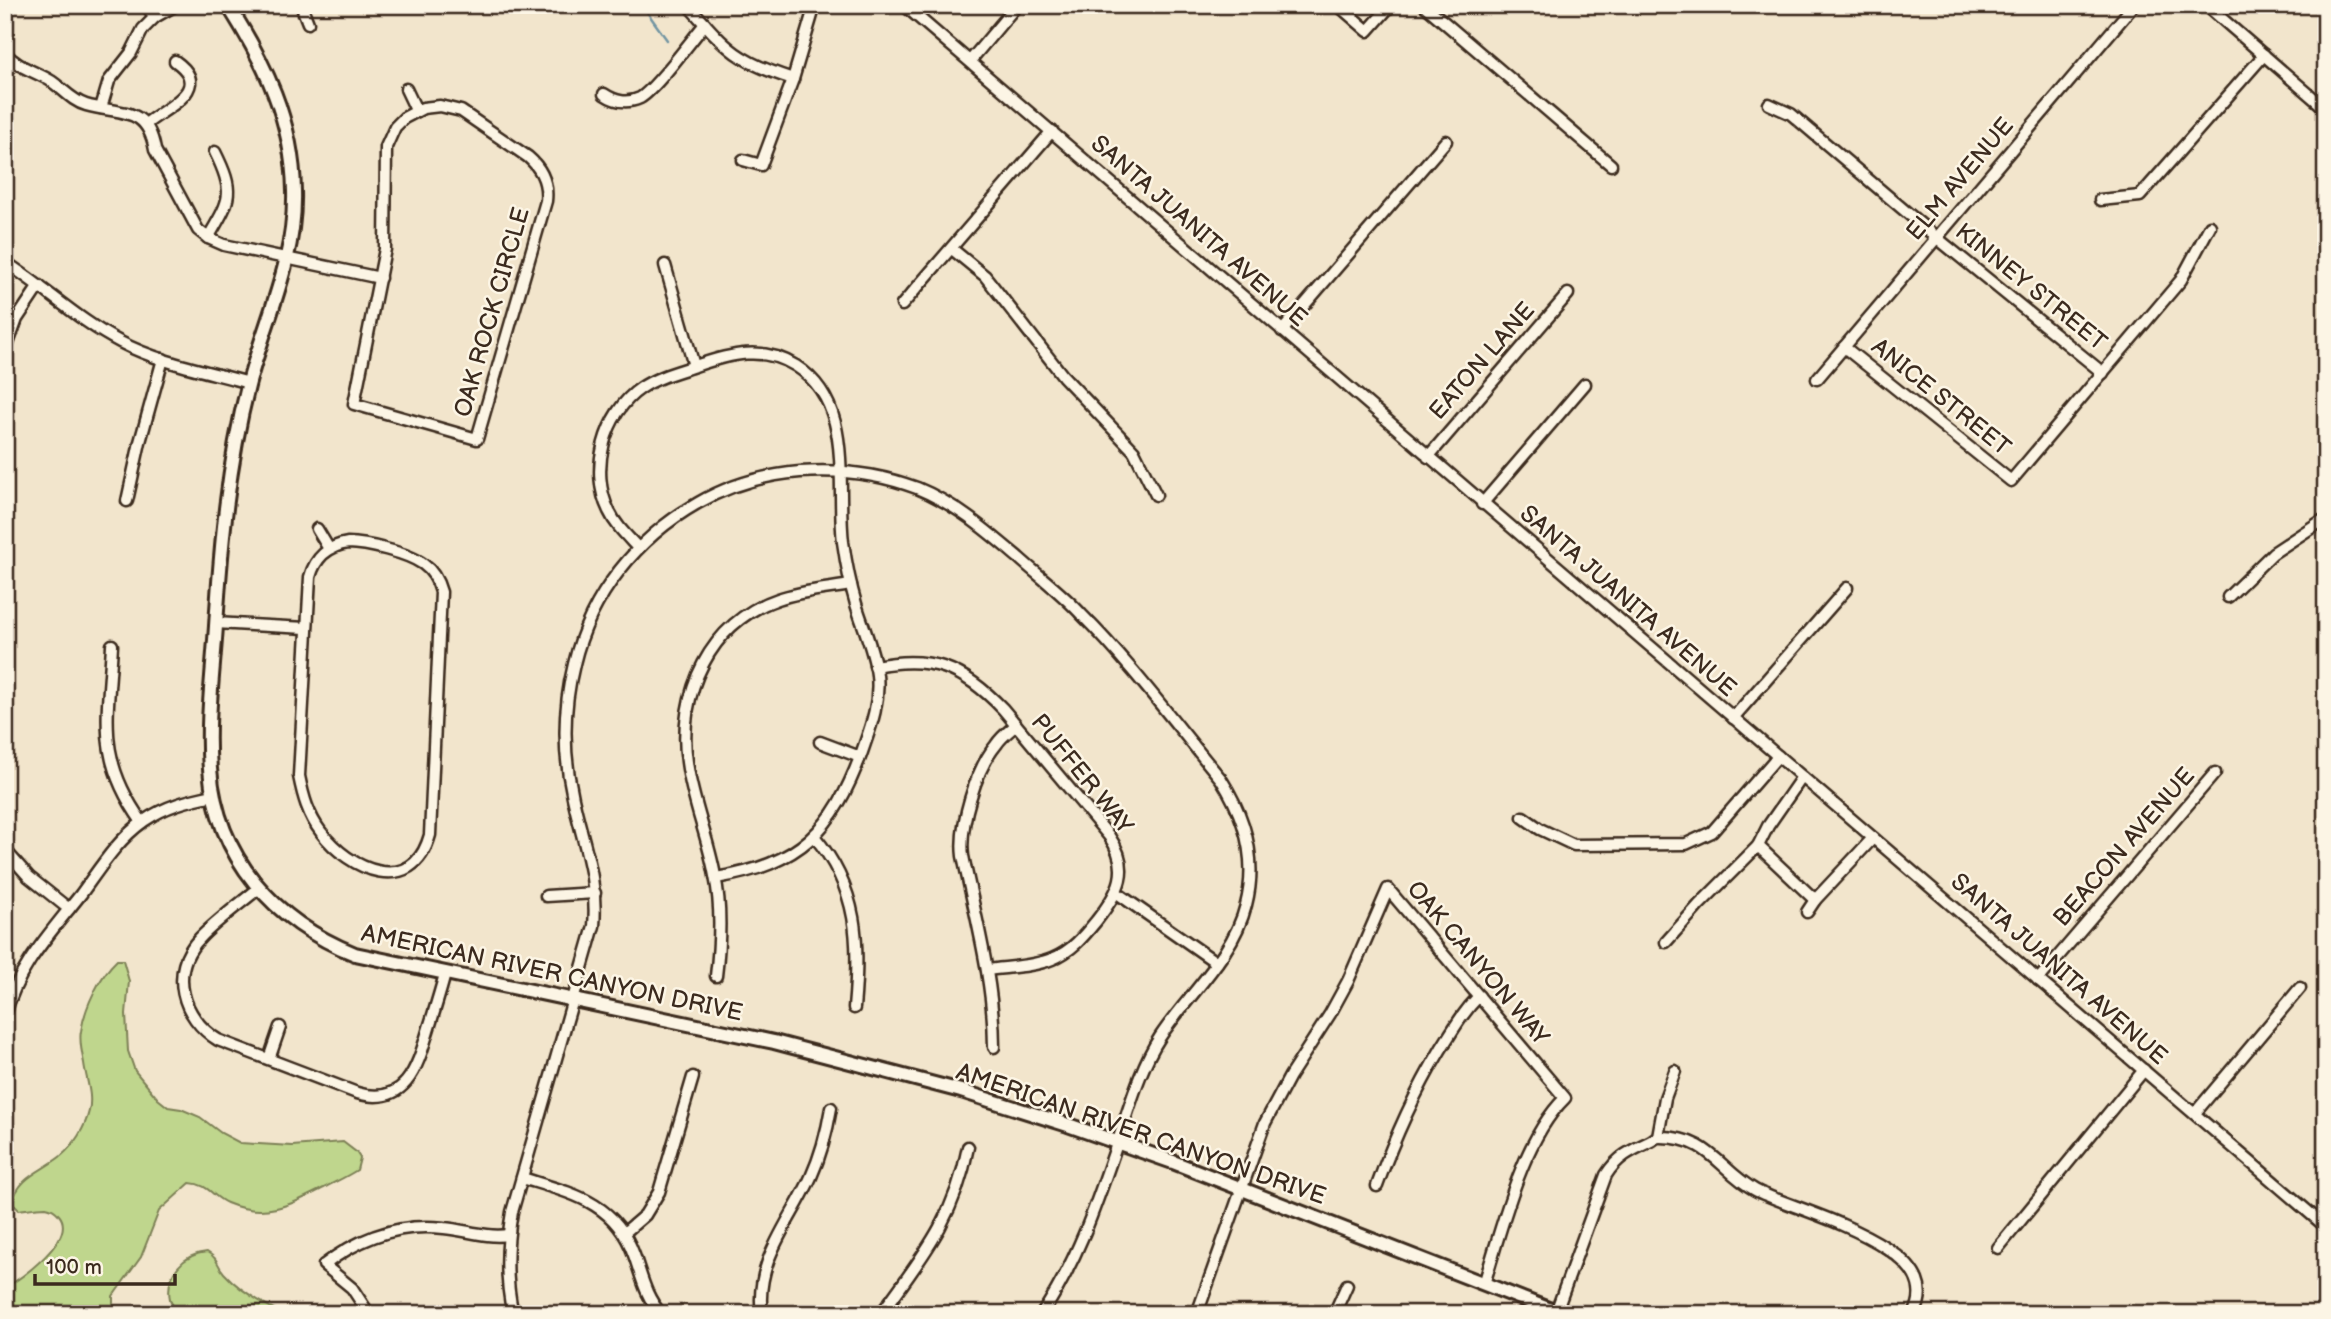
<svg xmlns="http://www.w3.org/2000/svg" width="2331" height="1319" font-family="'Balsamiq Sans',sans-serif">
<style>
.green{fill:#bfd68d;stroke:#7d8056;stroke-width:2}
.lines{fill:none;stroke-linecap:round;stroke-linejoin:round}
.stream{stroke:#7395a2;stroke-width:2.5}
.minor-casing{stroke:#3b2a1e;stroke-width:15}
.major-casing{stroke:#3b2a1e;stroke-width:18}
.minor{stroke:#fcf5e5;stroke-width:10}
.major{stroke:#fcf5e5;stroke-width:12}
.labels{text-anchor:middle;dominant-baseline:central;stroke-width:5;stroke-linejoin:round;paint-order:stroke}
.street-label{font-size:24px;fill:#3b2a1e;stroke:#fcf5e5}
</style>
<rect width="100%" height="100%" fill="#f2e5cc"/>
<filter id="ink" filterUnits="userSpaceOnUse"><feTurbulence type="fractalNoise" baseFrequency=".0143" numOctaves="2"/><feDisplacementMap in="SourceGraphic" scale="14" xChannelSelector="R" yChannelSelector="G"/><feConvolveMatrix kernelMatrix="1 2 1 2 8 2 1 2 1" color-interpolation-filters="sRGB"/></filter>
<g filter="url(#ink)">
<g class="green">
<path d="M 117,960 L 123,960 L 129,981 L 126,1014 L 128,1051 L 135,1071 L 158,1099 L 168,1107 L 181,1109 L 200,1117 L 221,1133 L 240,1143 L 292,1146 L 343,1142 L 356,1152 L 360,1158 L 357,1170 C 346,1177 335,1182 324,1188 C 290,1205 265,1219 227,1203 C 213,1197 208,1184 190,1183 L 159,1211 L 141,1257 L 113,1296 L 113,1305 L 121,1314 L 56,1314 L 50,1311 L 5,1314 L 5,1288 C 21,1278 78,1238 59,1215 C 56,1211 52,1208 46,1207 C 37,1207 27,1209 19,1210 L 12,1203 C 19,1176 41,1172 61,1156 C 74,1145 85,1128 89,1111 C 93,1095 86,1079 84,1063 C 82,1054 79,1040 81,1031 C 85,1007 99,977 117,960 Z"/>
<path d="M 207,1252 C 219,1259 216,1264 224,1273 C 240,1291 263,1304 284,1314 L 178,1314 C 176,1309 171,1304 170,1299 C 165,1274 184,1254 207,1252 Z"/>
</g>
<g class="lines">
<path class="stream" d="M 642,5 L 667,40"/>
<g class="minor-casing">
<g id="minor">
<path d="M 146,5 L 155,17"/>
<path d="M 301,5 L 308,23"/>
<path d="M 688,5 C 727,49 736,61 793,79"/>
<path d="M 904,5 L 2326,1227"/>
<path d="M 1338,5 L 1368,31 L 1391,5"/>
<path d="M 1424,5 L 1611,165"/>
<path d="M 2206,5 L 2326,109"/>
<path d="M 5,53 C 18,68 35,71 51,81 C 63,89 72,101 86,105 C 121,115 147,105 155,150 L 198,230 L 208,238 L 224,245 L 380,278"/>
<path d="M 970,61 L 1017,5"/>
<path d="M 406,89 L 416,110"/>
<path d="M 604,94 C 616,102 627,104 640,98 C 655,90 692,39 705,24"/>
<path d="M 1769,104 L 1791,114 L 1937,238 L 2103,373"/>
<path d="M 440,106 L 461,111 L 528,157 C 542,169 548,184 546,201 L 477,439 L 354,404 L 385,249 L 386,147 L 395,127 L 404,118 L 423,108 Z"/>
<path d="M 101,108 L 109,81 L 131,53 L 143,29 L 155,17 L 176,5"/>
<path d="M 146,124 C 164,108 215,89 175,61"/>
<path d="M 743,160 L 761,165 L 793,79 L 815,5"/>
<path d="M 2100,200 L 2140,196 L 2264,55"/>
<path d="M 208,238 C 230,200 236,194 215,152"/>
<path d="M 952,249 L 985,276 L 1063,376 L 1134,451 L 1156,495"/>
<path d="M 5,262 C 44,287 79,321 120,342 C 160,363 207,371 249,383"/>
<path d="M 665,265 L 694,366"/>
<path d="M 902,305 L 1052,131"/>
<path d="M 1282,331 L 1446,141"/>
<path d="M 1844,347 L 2011,481 L 2181,280 L 2210,226"/>
<path d="M 5,352 L 17,319 L 39,286"/>
<path d="M 1817,379 L 2134,5"/>
<path d="M 1428,457 L 1568,294"/>
<path d="M 127,501 L 140,442 L 163,359"/>
<path d="M 1482,504 L 1585,384"/>
<path d="M 317,529 L 329,549"/>
<path d="M 348,543 C 366,543 408,553 423,564 C 433,571 438,581 441,592 L 430,835 C 412,899 348,869 321,832 C 308,815 303,796 299,776 L 310,577 C 315,558 328,546 348,543 Z"/>
<path d="M 638,548 C 627,536 616,526 609,511 C 589,471 604,413 641,388 C 657,377 677,372 695,366 C 730,354 763,345 796,366 C 855,404 836,483 843,542 C 846,563 850,584 856,604 C 863,627 874,651 877,675 C 880,703 871,726 862,752 C 833,831 800,864 716,878"/>
<path d="M 2228,597 L 2273,553 L 2326,518"/>
<path d="M 216,623 L 306,628"/>
<path d="M 112,645 C 108,719 96,758 142,822"/>
<path d="M 875,666 C 931,655 963,667 1003,709 L 1109,836 C 1132,869 1119,892 1097,920 C 1084,936 1072,951 1052,959 C 1032,967 1008,967 987,970"/>
<path d="M 1733,718 L 1847,588"/>
<path d="M 820,742 L 860,757"/>
<path d="M 1523,817 L 1540,829 L 1574,845 L 1686,844 L 1712,832 L 1778,756"/>
<path d="M 814,836 C 859,889 860,943 854,1008"/>
<path d="M 1758,846 L 1815,900"/>
<path d="M 5,850 L 29,877 L 69,909"/>
<path d="M 259,888 C 240,904 217,920 200,938 C 168,971 182,1018 218,1040 L 357,1093 C 406,1107 417,1068 428,1031 C 434,1012 440,993 445,974"/>
<path d="M 1117,893 L 1217,963"/>
<path d="M 546,896 L 595,893"/>
<path d="M 1807,912 L 1815,900 L 1873,838"/>
<path d="M 1666,942 L 1699,905 L 1758,846 L 1768,826 L 1802,777"/>
<path d="M 716,976 C 720,943 722,909 715,876 C 708,837 692,801 687,762 C 677,694 710,622 778,599 C 801,591 827,589 851,585"/>
<path d="M 2038,980 L 2215,773"/>
<path d="M 5,1016 C 16,969 52,931 81,894 C 100,868 117,840 144,821 C 165,806 189,800 214,795"/>
<path d="M 994,1047 C 994,983 976,919 963,856 C 959,825 976,769 996,745 C 1001,737 1009,731 1016,725"/>
<path d="M 269,1059 L 280,1027"/>
<path d="M 2195,1113 L 2300,988"/>
<path d="M 1658,1136 L 1665,1098 L 1675,1071"/>
<path d="M 522,1178 C 570,1193 615,1201 634,1255 C 642,1277 645,1296 661,1314"/>
<path d="M 1377,1186 C 1395,1136 1414,1094 1441,1049 C 1453,1030 1463,1012 1479,996"/>
<path d="M 624,1233 L 645,1215 L 659,1192 L 693,1077"/>
<path d="M 1998,1248 L 2144,1070"/>
<path d="M 1556,1312 L 1606,1175 C 1618,1156 1632,1150 1651,1141 C 1656,1138 1655,1137 1660,1137 C 1710,1137 1719,1170 1755,1190 C 1794,1211 1951,1246 1914,1314"/>
<path d="M 369,1314 L 352,1288 L 324,1265 C 359,1238 400,1223 444,1228 C 466,1230 486,1238 508,1235"/>
<path d="M 513,1314 C 505,1280 506,1246 512,1212 L 594,926 C 598,877 583,844 573,798 C 563,754 563,708 574,664 C 590,595 638,537 698,503 C 729,485 765,475 800,472 C 840,469 880,474 917,488 C 956,504 987,531 1019,558 C 1040,577 1063,594 1082,615 C 1132,665 1176,725 1221,779 C 1245,817 1258,859 1246,905 C 1233,957 1189,993 1160,1037 C 1141,1066 1131,1102 1120,1135 C 1098,1199 1080,1256 1042,1314"/>
<path d="M 762,1314 C 754,1261 791,1222 811,1177 C 821,1155 827,1132 831,1108"/>
<path d="M 881,1314 C 922,1257 955,1218 968,1147"/>
<path d="M 1197,1314 L 1265,1123 L 1290,1076 L 1330,1014 L 1348,981 L 1388,889 L 1565,1098 C 1522,1140 1502,1227 1484,1284"/>
<path d="M 1334,1314 L 1347,1285"/>
</g>
</g>
<g class="major-casing">
<path id="major" d="M 228,5 C 265,63 293,121 294,191 C 296,261 265,320 248,386 C 228,465 221,545 216,626 C 213,673 206,722 210,769 C 217,858 275,922 355,954 L 774,1042 L 961,1091 L 1068,1125 L 1173,1162 L 1561,1314"/>
</g>
<use href="#minor" class="minor"/>
<use href="#major" class="major"/>
</g>
</g>
<g class="labels">
<g class="street-label">
<text transform="translate(1960 179) rotate(-50)">ELM AVENUE</text>
<text transform="translate(1199 231) rotate(41)">SANTA JUANITA AVENUE</text>
<text transform="translate(2031 287) rotate(39)">KINNEY STREET</text>
<text transform="translate(492 312) rotate(-74)">OAK ROCK CIRCLE</text>
<text transform="translate(1482 361) rotate(-49)">EATON LANE</text>
<text transform="translate(1941 397) rotate(39)">ANICE STREET</text>
<text transform="translate(1628 601) rotate(41)">SANTA JUANITA AVENUE</text>
<text transform="translate(1082 774) rotate(51)">PUFFER WAY</text>
<text transform="translate(2124 847) rotate(-49)">BEACON AVENUE</text>
<text transform="translate(1478 963) rotate(50)">OAK CANYON WAY</text>
<text transform="translate(2059 969) rotate(41)">SANTA JUANITA AVENUE</text>
<text transform="translate(552 973) rotate(12)">AMERICAN RIVER CANYON DRIVE</text>
<text transform="translate(1141 1134) rotate(19)">AMERICAN RIVER CANYON DRIVE</text>
</g>
</g>
<rect width="2331" height="1319" fill="none" stroke="#fcf5e5" stroke-width="28"/>
<rect x="14" y="14" width="2303" height="1291" fill="none" stroke="#3b2a1e" stroke-width="2.5" filter="url(#ink)"/>
<path d="M35 1274v10h140v-10" fill="none" stroke="#3b2a1e" stroke-width="3.5"/>
<text x="46" y="1274" font-size="21" fill="#3b2a1e" stroke="#fcf5e5" stroke-width="5" paint-order="stroke">100 m</text>
</svg>
